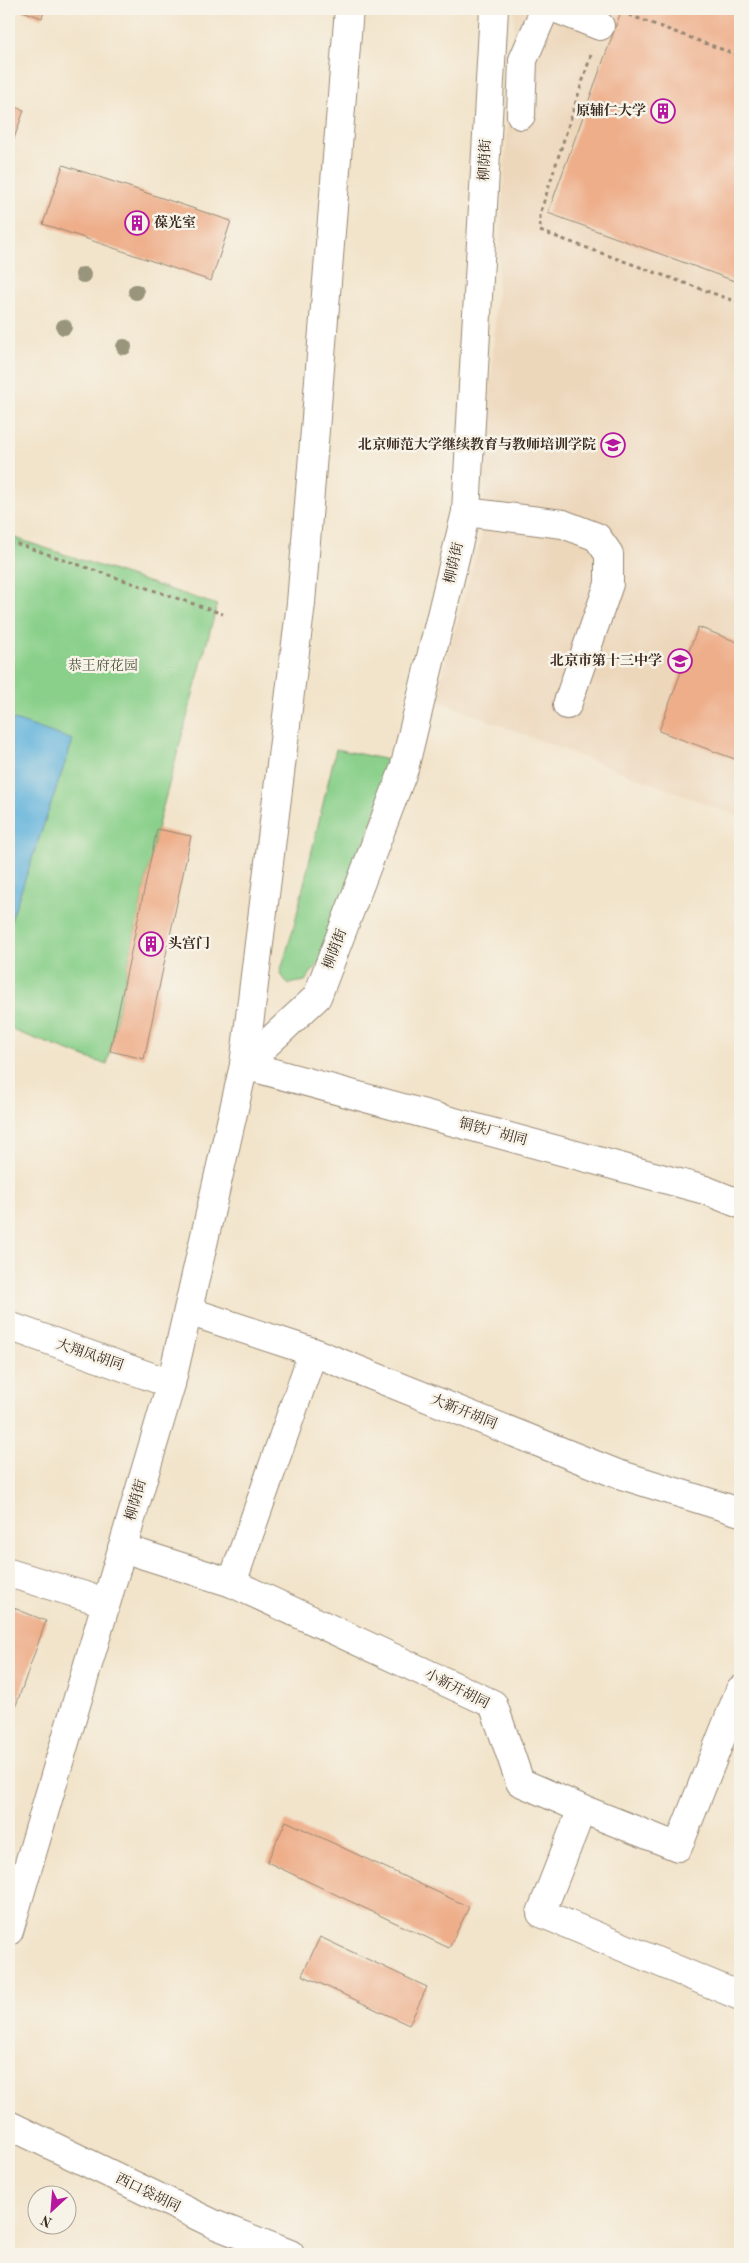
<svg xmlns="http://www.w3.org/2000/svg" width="749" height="2263" font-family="'Old Standard TT','Noto Serif SC',serif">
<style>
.built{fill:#edd7bb}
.green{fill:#8ad08b;stroke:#627d54}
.water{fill:#61b2dc;stroke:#4e6e7d}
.building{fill:#eeae8a}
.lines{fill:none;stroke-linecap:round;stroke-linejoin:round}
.minor-casing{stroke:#968774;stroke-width:30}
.path{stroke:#968774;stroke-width:3;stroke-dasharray:4 4;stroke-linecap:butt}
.minor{stroke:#fff;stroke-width:28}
.tree{fill:#98957b}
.labels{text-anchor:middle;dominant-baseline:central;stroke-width:5;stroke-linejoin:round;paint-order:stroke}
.poi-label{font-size:14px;font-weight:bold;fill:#3b2a1e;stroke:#f7f3e8;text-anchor:end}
.street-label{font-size:14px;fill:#3b2a1e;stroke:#f7f3e8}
.park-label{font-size:14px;fill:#4f5439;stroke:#f7f3e8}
</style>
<rect width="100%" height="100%" fill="#f7f3e8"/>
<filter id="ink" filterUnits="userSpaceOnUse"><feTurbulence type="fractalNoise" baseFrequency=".02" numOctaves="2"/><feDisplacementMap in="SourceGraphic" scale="10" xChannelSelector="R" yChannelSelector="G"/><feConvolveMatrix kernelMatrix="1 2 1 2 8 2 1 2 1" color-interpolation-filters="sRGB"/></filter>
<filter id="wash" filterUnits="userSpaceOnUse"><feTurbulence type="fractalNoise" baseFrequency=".0096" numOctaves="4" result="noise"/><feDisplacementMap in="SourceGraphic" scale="20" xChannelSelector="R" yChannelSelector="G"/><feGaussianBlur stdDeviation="1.12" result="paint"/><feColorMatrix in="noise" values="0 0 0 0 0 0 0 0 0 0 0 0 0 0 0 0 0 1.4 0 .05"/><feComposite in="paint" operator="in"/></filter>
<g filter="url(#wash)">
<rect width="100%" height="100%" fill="#f2e4cb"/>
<path class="built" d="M 515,9 L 740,9 L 740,817 L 435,700 L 481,539 Z"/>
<g class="green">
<path d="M 9,536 L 217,605 L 157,829 L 107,1065 L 9,1029 Z"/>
<path d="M 336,749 L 393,761 L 326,952 L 305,981 L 288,984 L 280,973 L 294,926 Z"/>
</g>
<path class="water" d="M 9,718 L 73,740 L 9,926 Z"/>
<g id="blocks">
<g class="building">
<path d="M 17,9 L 45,9 L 42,18 Z"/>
<path d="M 622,9 L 740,9 L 740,283 L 548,213 Z"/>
<path d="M 9,105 L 24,110 L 9,153 Z"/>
<path d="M 63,165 L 231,221 L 211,281 L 43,224 Z"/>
<path d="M 698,627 L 740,643 L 740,761 L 659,731 Z"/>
<path d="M 157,829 L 191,836 L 144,1059 L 110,1051 Z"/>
<path d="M 9,1606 L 46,1621 L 9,1725 Z"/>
<path d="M 286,1821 L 469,1907 L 449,1948 L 267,1862 Z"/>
<path d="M 320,1937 L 427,1987 L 409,2025 L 302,1975 Z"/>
</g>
</g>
</g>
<g filter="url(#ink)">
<use href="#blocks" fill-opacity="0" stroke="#968774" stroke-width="1"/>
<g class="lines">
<g class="minor-casing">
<g id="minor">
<path d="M 557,9 L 600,26"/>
<path d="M 521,115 L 523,60 L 545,9"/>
<path d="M 466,512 L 563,524 L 597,537 L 609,554 L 609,584 L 567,705"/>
<path d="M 244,1065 L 317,997 L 404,769 L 466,512 L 494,9"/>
<path d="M 244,1065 L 705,1190 L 740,1204"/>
<path d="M 188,1311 L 313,1352 L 615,1473 L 740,1512"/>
<path d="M 9,1326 L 171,1384"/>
<path d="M 122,1548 L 232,1583 L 493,1704 L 520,1782 L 582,1809 L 541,1913 L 740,1996"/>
<path d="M 9,1573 L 105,1602"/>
<path d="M 232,1583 L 313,1352"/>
<path d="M 582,1809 L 678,1847 L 740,1690"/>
<path d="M 9,1931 L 171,1384 L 244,1065 L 301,603 L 349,9"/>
<path d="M 9,2125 L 216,2225 L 290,2254"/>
</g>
</g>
<g class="path">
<path d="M 629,15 L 740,56"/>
<path d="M 591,55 L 540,214 L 540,231 L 740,303"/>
<path d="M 9,541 L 223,614"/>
</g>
<use href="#minor" class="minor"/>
</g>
<g class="tree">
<circle cx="83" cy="275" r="8"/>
<circle cx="136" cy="292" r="8"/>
<circle cx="64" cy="327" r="8"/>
<circle cx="124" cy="347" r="8"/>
</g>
</g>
<defs>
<g id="building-ring" transform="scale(1.25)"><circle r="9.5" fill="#f7f3e8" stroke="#b5179e" stroke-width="1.5"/><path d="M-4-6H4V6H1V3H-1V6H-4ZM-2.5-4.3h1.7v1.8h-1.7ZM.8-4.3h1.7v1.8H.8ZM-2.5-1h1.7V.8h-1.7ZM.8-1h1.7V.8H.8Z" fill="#b5179e"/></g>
<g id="university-ring" transform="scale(1.25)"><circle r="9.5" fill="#f7f3e8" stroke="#b5179e" stroke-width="1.5"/><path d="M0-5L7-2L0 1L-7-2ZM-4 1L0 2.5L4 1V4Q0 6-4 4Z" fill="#b5179e"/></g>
<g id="school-ring" transform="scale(1.25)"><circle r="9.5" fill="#f7f3e8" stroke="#b5179e" stroke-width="1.5"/><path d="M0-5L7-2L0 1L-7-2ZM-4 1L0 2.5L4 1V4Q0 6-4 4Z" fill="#b5179e"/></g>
</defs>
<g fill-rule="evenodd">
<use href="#building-ring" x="663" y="111"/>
<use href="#building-ring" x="137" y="223"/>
<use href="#university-ring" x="613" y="445"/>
<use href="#school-ring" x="680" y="661"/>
<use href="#building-ring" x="151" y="944"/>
</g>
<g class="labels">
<g class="poi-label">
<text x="646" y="111">原辅仁大学</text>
<text x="154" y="223" text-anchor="start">葆光室</text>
<text x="596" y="445">北京师范大学继续教育与教师培训学院</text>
<text x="662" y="661">北京市第十三中学</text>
<text x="168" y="944" text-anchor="start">头宫门</text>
</g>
<g class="street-label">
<text transform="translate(485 160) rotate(-87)">柳荫街</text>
<text transform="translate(454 563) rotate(-77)">柳荫街</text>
<text transform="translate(335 949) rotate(-69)">柳荫街</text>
<text transform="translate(493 1132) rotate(15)">铜铁厂胡同</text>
<text transform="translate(90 1355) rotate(19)">大翔凤胡同</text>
<text transform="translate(464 1412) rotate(22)">大新开胡同</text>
<text transform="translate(136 1500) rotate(-74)">柳荫街</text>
<text transform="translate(457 1689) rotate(27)">小新开胡同</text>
<text transform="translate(148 2193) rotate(26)">西口袋胡同</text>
</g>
<g class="park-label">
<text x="103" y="666">恭王府花园</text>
</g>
</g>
<rect width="749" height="2263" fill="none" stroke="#f7f3e8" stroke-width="30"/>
<g transform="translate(52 2210) rotate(206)"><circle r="24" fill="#f7f3e8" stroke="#aca397"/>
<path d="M0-4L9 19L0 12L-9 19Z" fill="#b5179e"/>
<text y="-8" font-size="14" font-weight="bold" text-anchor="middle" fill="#3b2a1e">N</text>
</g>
</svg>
